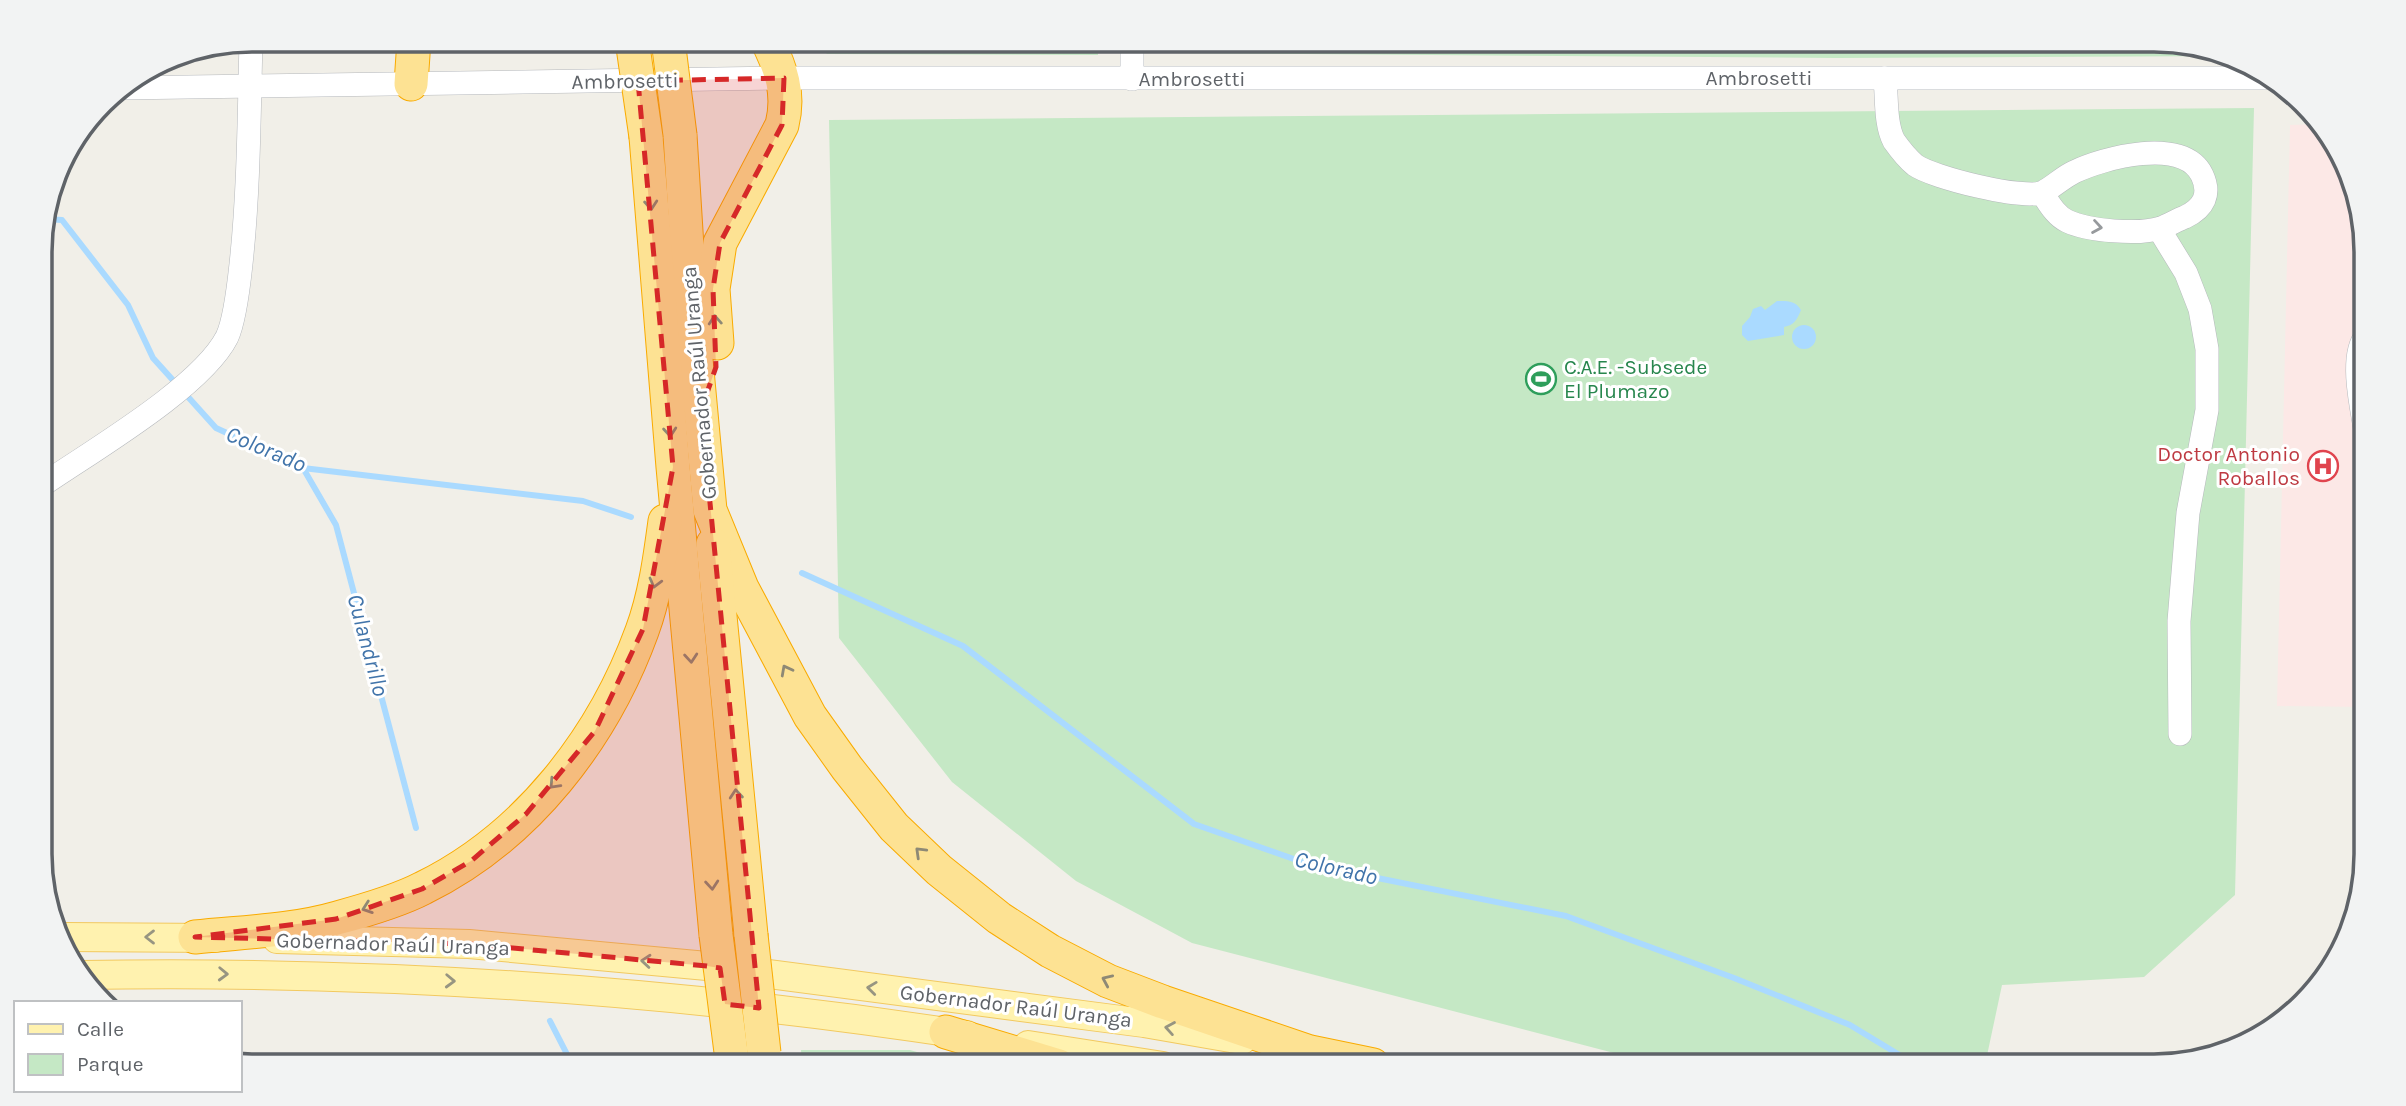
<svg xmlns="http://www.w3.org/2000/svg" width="2406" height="1106" font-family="Karla,sans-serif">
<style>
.medical{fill:#fce8e6}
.green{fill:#c5e8c5}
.water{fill:#aadaff}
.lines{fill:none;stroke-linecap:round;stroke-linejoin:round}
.stream{stroke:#aadaff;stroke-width:6}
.minor-casing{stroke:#b5b8bc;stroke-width:24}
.major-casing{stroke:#f2c960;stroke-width:30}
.highway-casing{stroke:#f9ab00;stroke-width:35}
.minor{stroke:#fff;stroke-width:23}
.major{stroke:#fff2af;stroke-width:28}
.highway{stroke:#fde293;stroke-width:33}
.highway-bridge-casing{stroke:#f9ab00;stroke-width:35;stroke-linecap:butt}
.highway-bridge{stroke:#fde293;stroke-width:33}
.oneway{stroke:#8e8975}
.oneway2{stroke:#979a9d}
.oneway3{stroke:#979581}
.marked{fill:#d62828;fill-opacity:0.2;stroke:#d62828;stroke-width:5;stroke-dasharray:14 9;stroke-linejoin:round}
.labels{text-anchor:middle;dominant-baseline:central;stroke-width:6;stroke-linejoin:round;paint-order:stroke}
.street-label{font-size:21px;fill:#5f6368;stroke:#fff}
.leisure-label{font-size:21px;fill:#27864d;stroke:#fff;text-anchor:start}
.health-label{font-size:21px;fill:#be3a42;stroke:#fff;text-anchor:end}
.water-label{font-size:23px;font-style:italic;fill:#4174aa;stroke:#fff}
.rim{fill:none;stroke:#5f6368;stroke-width:3.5}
</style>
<rect width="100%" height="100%" fill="#f1efe8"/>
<path class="medical" d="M 2322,124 L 2364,225 L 2365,707 L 2277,706 L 2290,125 Z"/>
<g class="green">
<path d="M 814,40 L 1097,40 L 1098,55 L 827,54 Z"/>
<path d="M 1174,40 L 2153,40 L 2234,56 L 1836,58 L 1174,53 Z"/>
<path d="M 2254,108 L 2235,895 L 2144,977 L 2002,985 L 1985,1065 L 1660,1065 L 1192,943 L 1076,881 L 952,782 L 839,638 L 829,120 Z"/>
<path d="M 801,1050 L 910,1050 L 965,1066 L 802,1066 Z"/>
</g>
<g class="water">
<path d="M 1777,301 C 1787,301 1795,300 1801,310 C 1797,320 1794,325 1784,327 L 1784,335 L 1748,341 L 1742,335 L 1742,326 L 1750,317 L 1753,309 L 1761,306 L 1765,310 Z"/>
<circle cx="1804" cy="337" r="12"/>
</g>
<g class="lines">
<g class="stream">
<path d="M 46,219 L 62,220 L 128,305 L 153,358 L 216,428 L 303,468 L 583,501 L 631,517"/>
<path d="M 303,468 L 336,525 L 416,828"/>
<path d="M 802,573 L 963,646 L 1194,824 L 1308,864 L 1566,916 L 1734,978 L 1850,1025 L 1916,1065"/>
<path d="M 550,1021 L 573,1066"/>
</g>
<g class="minor-casing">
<g id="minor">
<path d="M 1132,40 L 1132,79"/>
<path d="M 1885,78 C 1887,98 1885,124 1894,141 C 1899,148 1909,160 1915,165 C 1931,177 2026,201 2043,192 C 2052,188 2063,177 2074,172 C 2103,158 2183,136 2202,175 C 2211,194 2204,208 2185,217 C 2177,220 2169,225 2161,228 C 2139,235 2088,231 2067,221 C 2055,215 2049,203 2042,193"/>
<path d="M 121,88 L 784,78 L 2263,78"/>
<path d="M 2159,229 L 2186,273 L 2200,309 L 2207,349 L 2207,410 L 2188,513 L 2179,621 L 2180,734"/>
<path d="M 2364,339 C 2351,359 2361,405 2365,428"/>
<path d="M 41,486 C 90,452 201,388 227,337 C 235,320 239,283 241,264 C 249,190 249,115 251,41"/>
</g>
</g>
<g class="major-casing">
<g id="major">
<path d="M 65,937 L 215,938"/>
<path d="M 277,939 L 469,944 L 707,966 L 1144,1023 L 1242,1040"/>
<path d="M 81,975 C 377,970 674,990 967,1035"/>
<path d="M 1028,1045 L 1163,1066"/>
</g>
</g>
<g class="highway-casing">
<g id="highway">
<path d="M 411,84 L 414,40"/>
<path d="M 680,135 L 690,295 L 710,510 L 742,588 L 810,716 L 847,768 L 894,827 L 939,870 L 999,918 L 1050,951 L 1108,981 L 1163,1002 L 1310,1052 L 1373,1065"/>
<path d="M 646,137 L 673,467 L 716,935"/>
<path d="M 717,343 L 713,289 L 720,243 L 782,125 C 790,93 781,69 767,40"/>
<path d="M 713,544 L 751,935"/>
<path d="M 195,937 C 242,932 292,931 337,918 C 363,911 400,900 423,888 C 527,837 603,738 642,631 C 655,596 660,558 665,521"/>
<path d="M 946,1032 L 1059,1066"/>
</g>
</g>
<use href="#minor" class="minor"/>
<use href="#major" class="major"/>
<use href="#highway" class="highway"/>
<g class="highway-bridge-casing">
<g id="highway-bridge">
<path d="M 632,40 L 646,137"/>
<path d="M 668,40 L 680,135"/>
<path d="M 716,935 L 731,1052"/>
<path d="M 751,935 L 764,1053"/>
</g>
</g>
<use href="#highway-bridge" class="highway-bridge"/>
</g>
<defs><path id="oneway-chevron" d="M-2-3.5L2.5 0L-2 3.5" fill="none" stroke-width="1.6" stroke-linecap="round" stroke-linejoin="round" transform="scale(1.75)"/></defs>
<g class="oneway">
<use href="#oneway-chevron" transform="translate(651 205) rotate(85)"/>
<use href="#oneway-chevron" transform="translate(715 320) rotate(-94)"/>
<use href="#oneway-chevron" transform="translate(670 432) rotate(85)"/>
<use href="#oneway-chevron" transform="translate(655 583) rotate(105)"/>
<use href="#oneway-chevron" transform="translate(691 658) rotate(85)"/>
<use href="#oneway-chevron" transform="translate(786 670) rotate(-118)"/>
<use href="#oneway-chevron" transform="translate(554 784) rotate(133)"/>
<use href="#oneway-chevron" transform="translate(736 794) rotate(-95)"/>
<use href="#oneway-chevron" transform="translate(920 852) rotate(-136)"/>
<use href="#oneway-chevron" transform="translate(712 885) rotate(85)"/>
<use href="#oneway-chevron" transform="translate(367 908) rotate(161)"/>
<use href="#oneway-chevron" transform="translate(1107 980) rotate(-156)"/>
</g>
<use class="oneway2" href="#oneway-chevron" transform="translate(2097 227) rotate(9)"/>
<g class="oneway3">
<use href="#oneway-chevron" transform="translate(150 937) rotate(-180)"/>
<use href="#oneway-chevron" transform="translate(646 961) rotate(-175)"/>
<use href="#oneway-chevron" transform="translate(223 974) rotate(2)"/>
<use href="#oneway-chevron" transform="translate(450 981) rotate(2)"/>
<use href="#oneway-chevron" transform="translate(872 988) rotate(-173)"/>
<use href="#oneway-chevron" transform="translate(1170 1028) rotate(-170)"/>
</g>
<path class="marked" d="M 784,78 L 782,125 L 720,243 L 713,289 L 716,367 L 701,410 L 759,1008 L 725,1004 L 720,968 L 707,966 L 469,944 L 195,937 L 336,919 L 422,889 L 471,861 L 526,814 L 595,731 L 643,629 L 673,467 L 638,81 Z"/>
<defs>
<g id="stadium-ring" transform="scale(1.575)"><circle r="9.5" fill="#fff" stroke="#2e9e5b" stroke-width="1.5"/><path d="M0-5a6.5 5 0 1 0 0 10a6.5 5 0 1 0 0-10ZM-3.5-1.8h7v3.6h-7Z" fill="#2e9e5b"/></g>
<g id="hospital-ring" transform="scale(1.575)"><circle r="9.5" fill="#fff" stroke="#e0444e" stroke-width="1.5"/><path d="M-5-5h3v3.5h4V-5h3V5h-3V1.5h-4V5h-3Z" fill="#e0444e"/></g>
</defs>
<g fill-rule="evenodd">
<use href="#stadium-ring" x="1541" y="379"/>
<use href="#hospital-ring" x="2323" y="466"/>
</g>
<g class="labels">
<g class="street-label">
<text x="1759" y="78">Ambrosetti</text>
<text x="1192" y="79">Ambrosetti</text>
<text transform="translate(625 81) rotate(-1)">Ambrosetti</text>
<text transform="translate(699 383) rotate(-95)">Gobernador Raúl Uranga</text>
<text transform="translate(393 944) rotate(2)">Gobernador Raúl Uranga</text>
<text transform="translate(1016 1006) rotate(7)">Gobernador Raúl Uranga</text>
</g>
<g class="leisure-label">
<text x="1564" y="367">C.A.E. -Subsede<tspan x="1564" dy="24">El Plumazo</tspan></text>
</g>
<g class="health-label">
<text x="2300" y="454">Doctor Antonio<tspan x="2300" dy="24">Roballos</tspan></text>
</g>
<g class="water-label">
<text transform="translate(266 449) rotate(23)">Colorado</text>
<text transform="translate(368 645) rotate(75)">Culandrillo</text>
<text transform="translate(1336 868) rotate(13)">Colorado</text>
</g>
</g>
<path d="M0 0H2406V1106H0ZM252 52H2154A200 200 0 0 1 2354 252V854A200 200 0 0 1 2154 1054H252A200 200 0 0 1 52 854V252A200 200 0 0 1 252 52Z" fill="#f2f3f3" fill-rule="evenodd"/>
<path class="rim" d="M252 52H2154A200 200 0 0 1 2354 252V854A200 200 0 0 1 2154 1054H252A200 200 0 0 1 52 854V252A200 200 0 0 1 252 52Z"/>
<rect x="14" y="1001" width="228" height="91" fill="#ffffff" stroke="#bfc1c3" stroke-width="2"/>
<rect x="28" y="1024" width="35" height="10" fill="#fff2af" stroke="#bfc1c3" stroke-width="2"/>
<text x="77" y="1036" font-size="21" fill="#5f6368">Calle</text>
<rect x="28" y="1054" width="35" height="21" fill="#c5e8c5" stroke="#bfc1c3" stroke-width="2"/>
<text x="77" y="1071" font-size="21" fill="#5f6368">Parque</text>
</svg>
